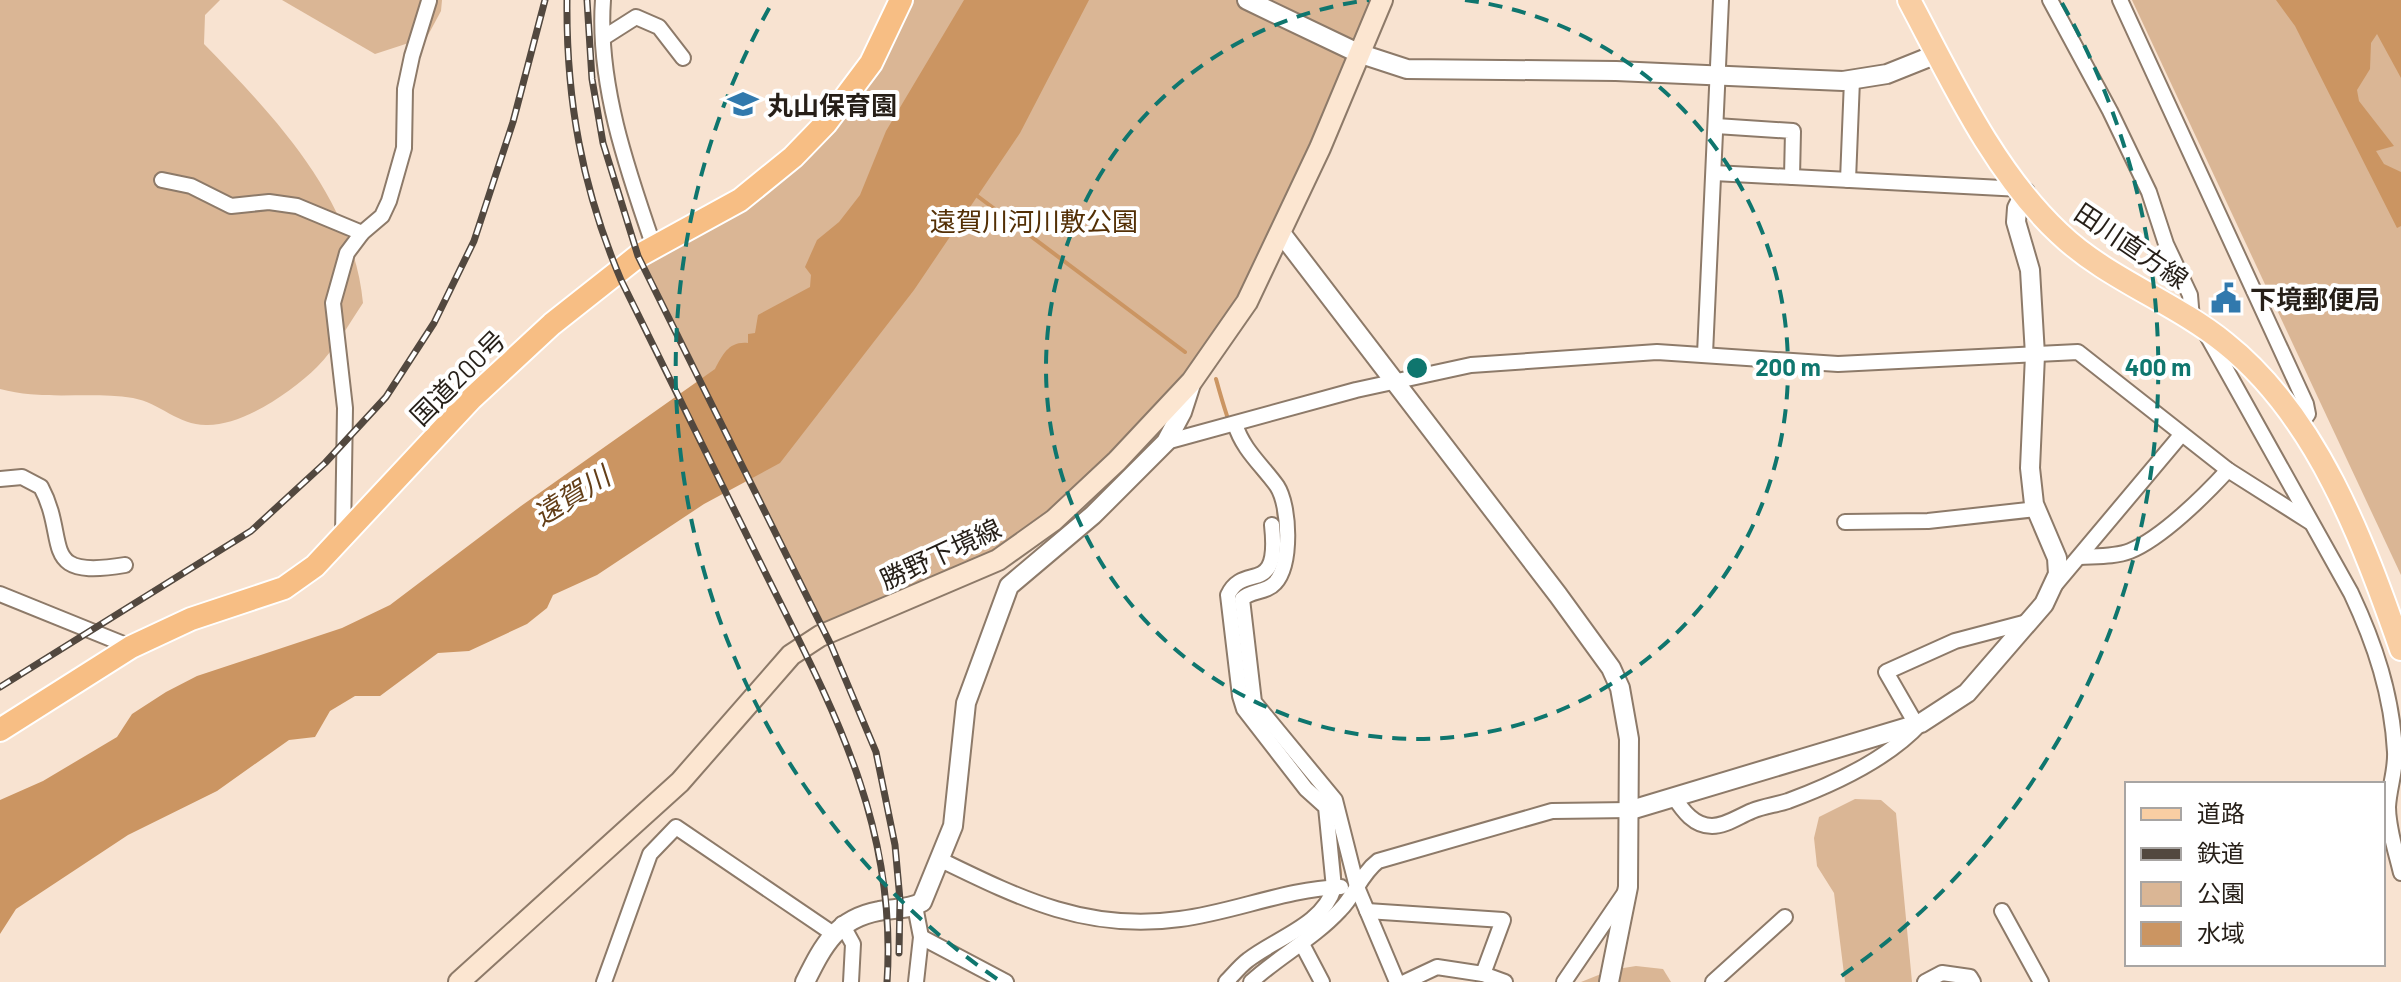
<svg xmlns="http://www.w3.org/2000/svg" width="2401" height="982" font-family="Barlow,'Noto Sans JP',sans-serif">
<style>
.green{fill:#dab695}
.water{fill:#cb9562}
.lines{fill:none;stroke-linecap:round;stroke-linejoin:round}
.stream{stroke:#cb9562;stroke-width:4}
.minor-casing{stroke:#8d7a69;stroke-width:18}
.tertiary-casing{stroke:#8d7a69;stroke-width:22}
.secondary-casing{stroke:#8d7a69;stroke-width:24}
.primary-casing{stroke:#fff;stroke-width:26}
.trunk-casing{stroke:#fff;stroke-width:26}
.minor{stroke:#fff;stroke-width:14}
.tertiary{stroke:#fff;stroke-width:18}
.secondary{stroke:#fce6d1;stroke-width:20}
.primary{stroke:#f9cea3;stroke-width:22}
.trunk{stroke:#f7be84;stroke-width:22}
.rail-casing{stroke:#52483f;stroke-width:7}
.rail{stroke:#fff;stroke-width:4;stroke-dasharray:12;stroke-linecap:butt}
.ring{fill:none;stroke:#0f766e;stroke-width:4;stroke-dasharray:14 10}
.labels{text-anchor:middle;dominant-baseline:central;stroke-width:8;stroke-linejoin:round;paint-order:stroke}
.poi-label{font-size:26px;font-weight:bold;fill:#261f18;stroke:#fff;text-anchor:start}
.park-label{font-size:26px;fill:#532f05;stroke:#fff}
.street-label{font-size:26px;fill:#261f18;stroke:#fff}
.water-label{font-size:28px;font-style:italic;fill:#633e17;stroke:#fff}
.centre{fill:#0f766e;stroke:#fff;stroke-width:4}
.ring-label{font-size:24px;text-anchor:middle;font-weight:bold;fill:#0f766e;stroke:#fff;stroke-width:8;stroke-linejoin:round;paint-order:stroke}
</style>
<rect width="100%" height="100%" fill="#f8e3d1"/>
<g class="green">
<path d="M 0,0 L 220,0 L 205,15 L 204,44 C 274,116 353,198 363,303 C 349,324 335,349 317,367 C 292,392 242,426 206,425 C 178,425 160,403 133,398 C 89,391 44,401 0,389 Z"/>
<path d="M 282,0 L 442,0 L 441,11 L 427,37 L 375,54 Z"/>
<path d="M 910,0 L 1375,0 L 1241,299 L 1202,358 L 1112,460 L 1030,532 L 985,558 L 824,626 L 640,266 L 741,210 L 799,163 Z"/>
<path d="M 2132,0 L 2401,0 L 2401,575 Z"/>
<path d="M 1855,799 L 1881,800 L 1896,813 L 1912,982 L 1845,982 L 1834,893 L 1817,866 L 1814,838 L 1819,817 Z"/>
<path d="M 1636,966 L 1663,969 L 1671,982 L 1581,982 L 1611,970 Z"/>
</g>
<g class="water">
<path d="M 964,0 L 1089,0 L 1020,133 L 914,290 L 780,463 L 704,504 L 597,575 L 553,595 L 547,608 L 527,624 L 469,651 L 438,653 L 380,696 L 355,696 L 330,711 L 315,737 L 289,740 L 217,791 L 128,835 L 16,909 L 0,934 L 0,800 L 43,781 L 117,737 L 132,714 L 166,692 L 197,676 L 342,628 L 390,605 L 521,506 L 715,369 C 723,354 729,341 748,343 L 748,334 L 755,333 L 758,315 L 810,287 L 811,275 L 805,267 L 817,240 L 839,222 L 860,195 L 886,131 Z"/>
<path d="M 2276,0 L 2401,0 L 2401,78 L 2377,34 L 2371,43 L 2370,69 L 2357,90 L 2359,101 L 2394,146 L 2376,151 L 2384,164 L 2401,172 L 2401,226 L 2397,228 L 2295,26 Z"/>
</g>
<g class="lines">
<g class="stream">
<path d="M 976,195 L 1185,352"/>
<path d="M 1216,379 C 1229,426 1236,452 1271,488"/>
<path d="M 1278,507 L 1280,534"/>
<path d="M 1294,761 L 1311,782"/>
<path d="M 1336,830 L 1340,875"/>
<path d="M 1333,904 L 1341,896"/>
<path d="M 1257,962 L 1295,940"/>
</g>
<g class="minor-casing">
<g id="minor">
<path d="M 603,0 C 597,83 627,169 654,247"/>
<path d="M 2050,0 L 2110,111 L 2149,192 L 2166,244 L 2190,295 L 2192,319"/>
<path d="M 2120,0 L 2306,404 L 2308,414 L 2299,427"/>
<path d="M 603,38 L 636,17 L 659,27 L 683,58"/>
<path d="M 1716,126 L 1793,131 L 1792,177"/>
<path d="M 1714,173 L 2021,189"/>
<path d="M 162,180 L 191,186 L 231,206 L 269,202 L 297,206 L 362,233"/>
<path d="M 1848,180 L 1852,80"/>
<path d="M 2204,330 L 2351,593 C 2375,644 2392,695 2395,752 C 2396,770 2389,788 2388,807 C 2388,828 2396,852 2401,873"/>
<path d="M 1705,354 L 1721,0"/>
<path d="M 1235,424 C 1243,450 1262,465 1277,486 C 1290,506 1292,565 1275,583 C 1266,593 1251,590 1242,599 L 1254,702 L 1335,800 L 1357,887 L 1397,982"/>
<path d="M 1166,442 L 1356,390 L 1471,365 L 1657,352 L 1838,364 L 2078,352 L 2228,470 L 2310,522"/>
<path d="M 0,479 L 22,477 L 41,487 C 70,541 36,580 125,565"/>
<path d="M 1845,522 L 1928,521 L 2037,509"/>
<path d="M 343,536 L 345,408 L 333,303 L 347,253 L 362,233 L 382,216 L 389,201 L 404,148 L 405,89 L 412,56 L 429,1"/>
<path d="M 2080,557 C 2096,556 2115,557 2130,551 C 2162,538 2205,495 2228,470"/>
<path d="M 2055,585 L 2181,435"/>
<path d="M 0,594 L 131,647"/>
<path d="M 1916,724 L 1886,672 L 1955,641 L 2031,621"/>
<path d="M 1674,797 C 1683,811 1694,826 1712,826 C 1726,826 1739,816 1752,811 C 1764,806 1776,805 1788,801 C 1834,784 1888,759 1921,723"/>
<path d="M 941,860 C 1021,899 1088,932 1180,919 C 1235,912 1285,889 1341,887"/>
<path d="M 915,906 L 921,937 L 916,982"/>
<path d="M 1367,911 L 1503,920 L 1483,974 L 1437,967 L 1405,982"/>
<path d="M 2002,911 L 2041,982"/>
<path d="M 842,924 L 853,944 L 851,982"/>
<path d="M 921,937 L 1006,982"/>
<path d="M 1302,944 L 1322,982"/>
<path d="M 1483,974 L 1505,982"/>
<path d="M 604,982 L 650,854 L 676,827 L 832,933"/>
<path d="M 1226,982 C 1233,975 1240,966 1248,960 C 1276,938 1323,925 1334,888 L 1326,807 L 1306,789 L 1244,709 L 1240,696 L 1228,595 C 1244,561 1280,599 1272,525"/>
<path d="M 1251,982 C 1279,956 1313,939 1340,910 C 1355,895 1361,874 1378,861 L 1552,811 L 1631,810"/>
<path d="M 1564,982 L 1624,894"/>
<path d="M 1713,982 L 1785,917"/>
<path d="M 1925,982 L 1942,973 L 1970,977 L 1973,982"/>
</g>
</g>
<g class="tertiary-casing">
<g id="tertiary">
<path d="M 1247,0 L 1358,53 L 1407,69 L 1616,71 L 1843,81 L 1887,74 L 1937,54"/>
<path d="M 1281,233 L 1558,595 L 1611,668 L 1620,688 L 1629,739 L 1628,887 L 1609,982"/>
<path d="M 1631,810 L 1921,723 L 1967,693 L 2044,604 L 2058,574 L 2057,558 L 2034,504 L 2030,468 L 2035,355 L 2030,270 L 2016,222 L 2017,208 L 2025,192"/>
<path d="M 805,982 C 823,946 836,919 879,911 C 893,908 909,910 922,902 L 953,826 L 966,703 L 1009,586 L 1093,515 L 1166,442 L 1182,412 L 1192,381"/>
</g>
</g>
<g class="secondary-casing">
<path id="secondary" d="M 459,982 L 680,782 L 791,655 L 820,636 L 998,560 L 1054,520 L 1117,461 L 1192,381 L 1247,302 L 1320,148 L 1382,0"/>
</g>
<g class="primary-casing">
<path id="primary" d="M 1909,0 C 1951,79 1993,171 2059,233 C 2107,279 2173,301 2225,343 C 2317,416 2363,541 2401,649"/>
</g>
<g class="trunk-casing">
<path id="trunk" d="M 0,730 L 131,647 L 191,619 L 284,588 L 315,566 L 471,399 L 552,324 L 638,256 L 740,200 L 793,157 L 826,123 L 871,63 L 901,0"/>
</g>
<use href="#minor" class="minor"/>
<use href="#tertiary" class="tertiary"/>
<use href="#secondary" class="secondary"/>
<use href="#primary" class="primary"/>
<use href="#trunk" class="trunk"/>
<g class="rail-casing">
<g id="rail">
<path d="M 567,0 C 566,100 582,188 621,280 C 667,372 712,465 758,558 C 827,698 898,819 887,982"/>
<path d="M 587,0 L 592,79 L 603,143 L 638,256 L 831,645 L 876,752 L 895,845 L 900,900 L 899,953"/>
<path d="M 0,687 L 251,531 L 325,463 L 386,397 L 434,323 L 474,241 L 513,122 L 545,0"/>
</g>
</g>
<use href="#rail" class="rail"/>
</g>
<g class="ring">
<path d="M1465 0A371 371 0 1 1 1369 0"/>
<path d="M997 979A741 741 0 0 1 772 3M2062 3A741 741 0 0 1 1837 979"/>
</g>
<defs>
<g id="school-bare" transform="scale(2.4)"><path d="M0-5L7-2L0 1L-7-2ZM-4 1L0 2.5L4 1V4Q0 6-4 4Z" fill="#3179ad" stroke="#fff" stroke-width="2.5" paint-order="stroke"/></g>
<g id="civic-bare" transform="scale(2.4)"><path d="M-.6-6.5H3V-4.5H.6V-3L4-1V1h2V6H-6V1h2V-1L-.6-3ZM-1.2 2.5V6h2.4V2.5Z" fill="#3179ad" stroke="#fff" stroke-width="2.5" paint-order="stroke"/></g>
</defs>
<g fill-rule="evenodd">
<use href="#school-bare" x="743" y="104"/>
<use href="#civic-bare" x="2226" y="298"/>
</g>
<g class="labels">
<g class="poi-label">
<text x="767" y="104">丸山保育園</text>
<text x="2250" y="298">下境郵便局</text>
</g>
<g class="park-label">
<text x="1034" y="220">遠賀川河川敷公園</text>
</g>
<g class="street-label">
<text transform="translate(2132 245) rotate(34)">田川直方線</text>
<text transform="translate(457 377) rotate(-45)">国道200号</text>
<text transform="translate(940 553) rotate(-25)">勝野下境線</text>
</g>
<g class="water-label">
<text transform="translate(571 495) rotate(-32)">遠賀川</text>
</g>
</g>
<circle cx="1417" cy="368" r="12" class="centre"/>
<g class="ring-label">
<text x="1788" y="376">200 m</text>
<text x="2158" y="376">400 m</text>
</g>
<rect x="2125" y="782" width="260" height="184" fill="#ffffff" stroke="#a8a5a3" stroke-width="2"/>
<rect x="2141" y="808" width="40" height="12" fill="#f9cea3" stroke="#a8a5a3" stroke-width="2"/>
<text x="2197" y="822" font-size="24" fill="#261f18">道路</text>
<rect x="2141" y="848" width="40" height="12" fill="#52483f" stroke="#a8a5a3" stroke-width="2"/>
<text x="2197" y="862" font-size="24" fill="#261f18">鉄道</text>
<rect x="2141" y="882" width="40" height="24" fill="#dab695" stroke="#a8a5a3" stroke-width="2"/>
<text x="2197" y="902" font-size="24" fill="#261f18">公園</text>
<rect x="2141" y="922" width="40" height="24" fill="#cb9562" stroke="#a8a5a3" stroke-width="2"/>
<text x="2197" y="942" font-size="24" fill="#261f18">水域</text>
</svg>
